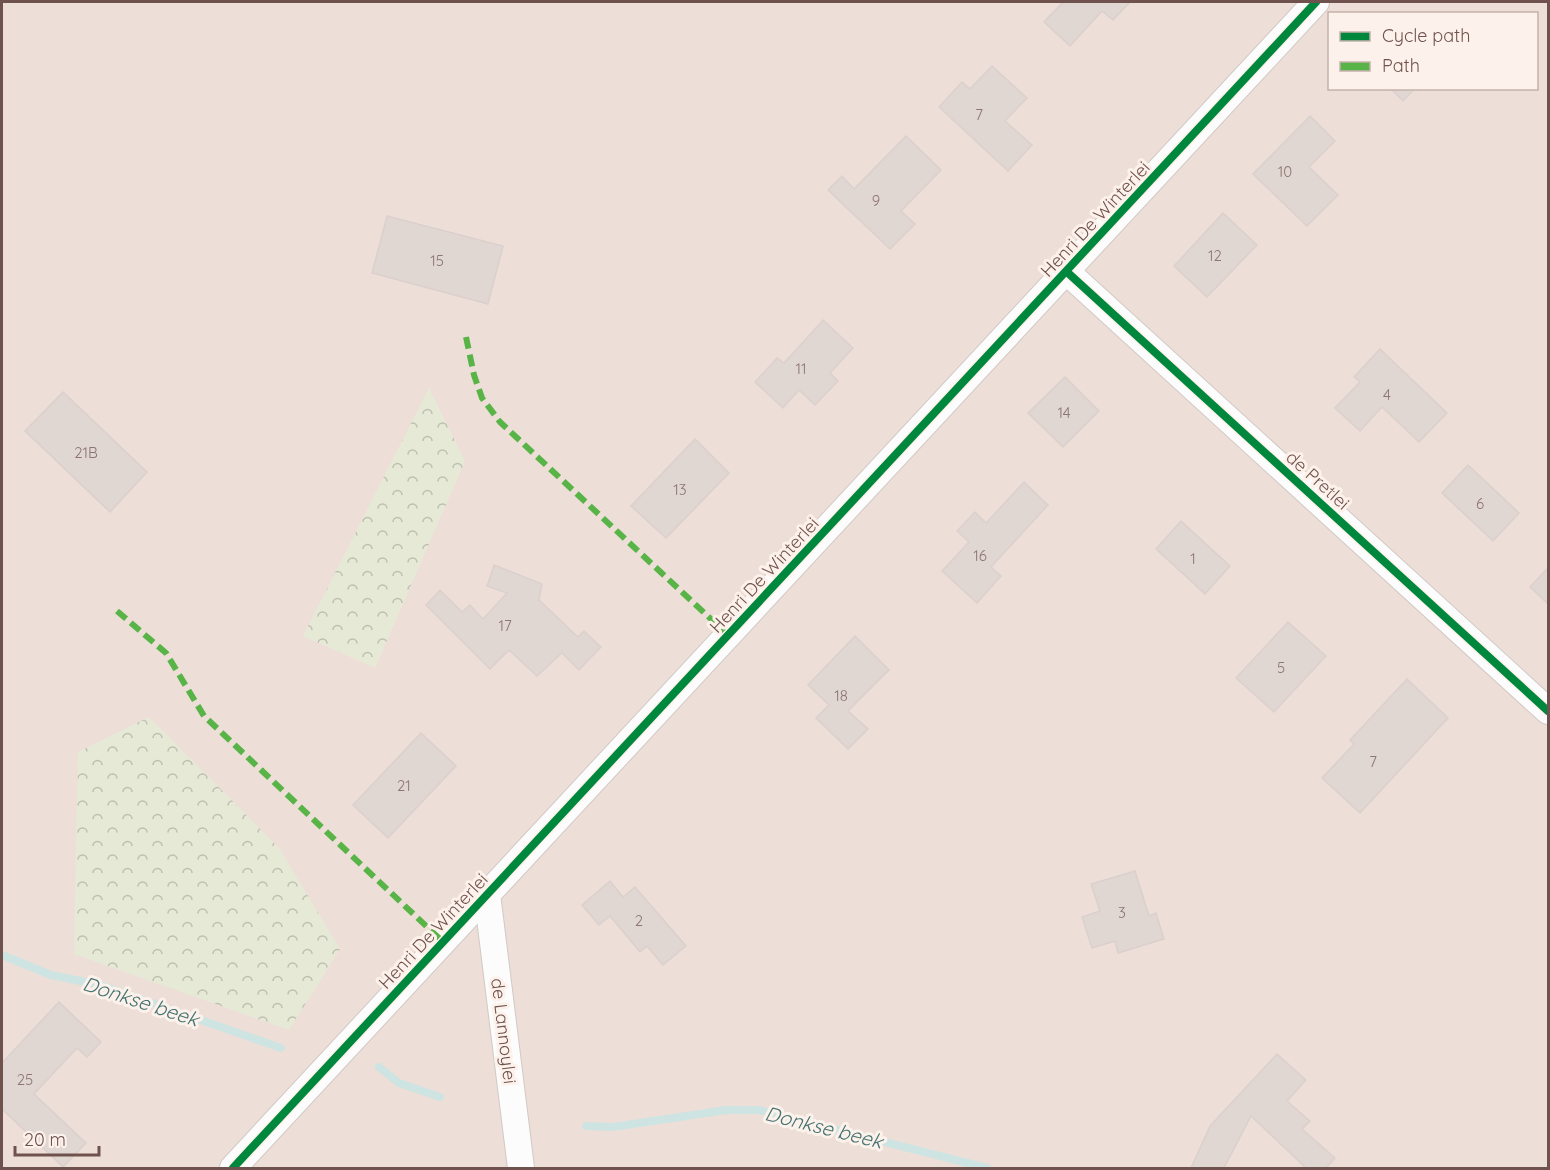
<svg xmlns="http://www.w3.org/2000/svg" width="1550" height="1170" font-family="Quicksand,sans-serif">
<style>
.residential{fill:#eddfd8;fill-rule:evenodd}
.forest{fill:url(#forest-crowns)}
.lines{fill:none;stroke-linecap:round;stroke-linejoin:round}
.stream{stroke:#cde4e2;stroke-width:8}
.building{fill:#e0d6d2;stroke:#dcd0cd;stroke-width:1.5}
.street-casing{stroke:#d1c9c5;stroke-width:28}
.street{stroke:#fdfcfc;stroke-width:26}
.quiet{stroke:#59b447;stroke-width:6;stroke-dasharray:12 6;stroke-linecap:butt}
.cycleway-casing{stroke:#fdf2eb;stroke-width:11}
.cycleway{stroke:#00873e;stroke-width:8}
.labels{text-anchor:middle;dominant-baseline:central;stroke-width:6;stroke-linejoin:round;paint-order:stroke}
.number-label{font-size:15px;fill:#8d7570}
.street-label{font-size:18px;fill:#6f524d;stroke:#fdf2eb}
.water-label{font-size:20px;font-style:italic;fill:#437270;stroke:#fdf2eb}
</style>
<defs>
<pattern id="forest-crowns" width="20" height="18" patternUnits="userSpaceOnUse" patternTransform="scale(1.5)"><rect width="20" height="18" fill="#e5e9d6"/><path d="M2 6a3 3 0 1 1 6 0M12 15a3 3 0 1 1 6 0" fill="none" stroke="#bebfb0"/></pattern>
</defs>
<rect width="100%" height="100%" fill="#f4eeea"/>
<path class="residential" d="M 2,2 L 1548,2 L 1548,1168 L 2,1168 ZM 1330,14 L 1536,14 L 1536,88 L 1330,88 Z"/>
<g class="forest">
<path d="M 429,388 L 465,461 L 375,668 L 303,636 Z"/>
<path d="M 149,717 L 279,848 L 340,949 L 289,1030 L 74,954 L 78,752 Z"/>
</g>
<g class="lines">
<g class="stream">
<path d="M 2,955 L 51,975 L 100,985 L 281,1048"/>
<path d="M 379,1067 L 399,1083 L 440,1097"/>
<path d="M 586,1126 L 613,1127 L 726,1110 L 759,1110 L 987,1168"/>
</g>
</g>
<g class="building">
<path d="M 1063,2 L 1130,2 L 1113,20 L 1102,11 L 1070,46 L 1044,22 Z"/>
<path d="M 992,66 L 1027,98 L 1005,121 L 1032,145 L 1008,171 L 939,107 L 962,82 L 970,89 Z"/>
<path d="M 1390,88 L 1415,88 L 1403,101 Z"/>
<path d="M 1310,116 L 1335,141 L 1309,167 L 1338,195 L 1307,226 L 1253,174 Z"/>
<path d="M 906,136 L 941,170 L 901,211 L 915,224 L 890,249 L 828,190 L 842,176 L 854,189 Z"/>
<path d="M 1223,213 L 1257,245 L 1207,297 L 1174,266 Z"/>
<path d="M 387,216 L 503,246 L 488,304 L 372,273 Z"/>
<path d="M 823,320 L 853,348 L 830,373 L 838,381 L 815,405 L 799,390 L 783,408 L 755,382 L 777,358 L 784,363 Z"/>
<path d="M 1380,349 L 1447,413 L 1419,442 L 1382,407 L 1360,431 L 1335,408 L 1360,382 L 1354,377 Z"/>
<path d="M 1065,377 L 1099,411 L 1063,447 L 1028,413 Z"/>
<path d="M 63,392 L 147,472 L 110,512 L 25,431 Z"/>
<path d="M 695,439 L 729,473 L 666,538 L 631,506 Z"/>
<path d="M 1468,465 L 1519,513 L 1493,541 L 1442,493 Z"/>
<path d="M 1024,482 L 1048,505 L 991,567 L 1001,576 L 977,603 L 942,571 L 969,542 L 957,531 L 975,512 L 986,523 Z"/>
<path d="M 1181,521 L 1230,566 L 1205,594 L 1156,549 Z"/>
<path d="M 494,565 L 542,584 L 539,600 L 578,637 L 584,631 L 601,647 L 579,670 L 562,653 L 537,676 L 509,650 L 490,669 L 426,605 L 440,590 L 462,612 L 470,605 L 483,619 L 507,593 L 487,586 Z"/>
<path d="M 1548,568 L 1548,604 L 1530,587 Z"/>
<path d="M 1288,622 L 1326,656 L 1274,712 L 1236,678 Z"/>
<path d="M 855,636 L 889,670 L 848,711 L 868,729 L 848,749 L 816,718 L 829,705 L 808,685 Z"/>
<path d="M 1407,679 L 1448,718 L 1360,813 L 1322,778 L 1354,744 L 1350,740 Z"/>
<path d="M 421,733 L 456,766 L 388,838 L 353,805 Z"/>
<path d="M 1135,871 L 1149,916 L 1156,913 L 1164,939 L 1118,953 L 1115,941 L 1092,948 L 1082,917 L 1100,911 L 1091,884 Z"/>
<path d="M 610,881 L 623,897 L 635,887 L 686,946 L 663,965 L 647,946 L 640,952 L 610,916 L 599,925 L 582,905 Z"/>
<path d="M 59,1002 L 101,1042 L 87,1057 L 77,1048 L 34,1094 L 86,1143 L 63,1167 L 2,1109 L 2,1063 Z"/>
<path d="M 1277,1054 L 1306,1080 L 1287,1101 L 1310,1121 L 1302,1129 L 1335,1158 L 1326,1168 L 1306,1168 L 1251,1116 L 1224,1168 L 1191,1168 L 1210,1126 Z"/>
</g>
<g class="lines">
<g class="street-casing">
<g id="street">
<path d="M 1067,272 L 1548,711"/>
<path d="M 487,894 L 521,1168"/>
<path d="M 233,1168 L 1316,2"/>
</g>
</g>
<use href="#street" class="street"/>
<g class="quiet">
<path d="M 466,337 L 474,375 L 482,398 L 500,422 L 728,635"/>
<path d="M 117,611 L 166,653 L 204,716 L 443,942"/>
</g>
<g class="cycleway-casing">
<g id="cycleway">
<path d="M 1067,272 L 1548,711"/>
<path d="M 233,1168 L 1316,2"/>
</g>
</g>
<use href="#cycleway" class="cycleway"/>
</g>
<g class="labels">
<g class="number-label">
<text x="979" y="114">7</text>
<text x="1285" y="171">10</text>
<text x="876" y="200">9</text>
<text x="1215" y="255">12</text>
<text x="437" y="260">15</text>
<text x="801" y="368">11</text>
<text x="1387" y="394">4</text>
<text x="1064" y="412">14</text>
<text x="86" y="452">21B</text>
<text x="680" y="489">13</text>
<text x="1480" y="503">6</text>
<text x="980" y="555">16</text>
<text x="1193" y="558">1</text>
<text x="505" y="625">17</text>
<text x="1281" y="667">5</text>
<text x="841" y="695">18</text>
<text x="1373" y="761">7</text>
<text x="404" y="785">21</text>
<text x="1122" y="912">3</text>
<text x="639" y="920">2</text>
<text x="25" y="1079">25</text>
</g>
<g class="street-label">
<text transform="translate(1095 219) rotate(-47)">Henri De Winterlei</text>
<text transform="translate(1318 480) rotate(42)">de Pretlei</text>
<text transform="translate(764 575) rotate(-47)">Henri De Winterlei</text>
<text transform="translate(433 931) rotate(-47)">Henri De Winterlei</text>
<text transform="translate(504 1031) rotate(83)">de Lannoylei</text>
</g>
<g class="water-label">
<text transform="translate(141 1001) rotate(18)">Donkse beek</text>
<text transform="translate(824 1127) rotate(14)">Donkse beek</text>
</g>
</g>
<rect width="1550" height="1170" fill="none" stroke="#6f524d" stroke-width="6"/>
<rect x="1328" y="12" width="210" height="78" fill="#fdf2eb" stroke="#c4b2ac" stroke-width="1.5"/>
<rect x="1340" y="32" width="30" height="9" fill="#00873e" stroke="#c4b2ac" stroke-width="1.5"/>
<text x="1382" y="42" font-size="18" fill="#6f524d">Cycle path</text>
<rect x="1340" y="62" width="30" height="9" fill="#59b447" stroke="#c4b2ac" stroke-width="1.5"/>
<text x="1382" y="72" font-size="18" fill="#6f524d">Path</text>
<path d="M15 1146v9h84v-9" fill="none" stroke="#6f524d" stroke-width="3"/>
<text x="24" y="1146" font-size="18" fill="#6f524d" stroke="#fdf2eb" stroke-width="4.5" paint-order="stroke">20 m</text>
</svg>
